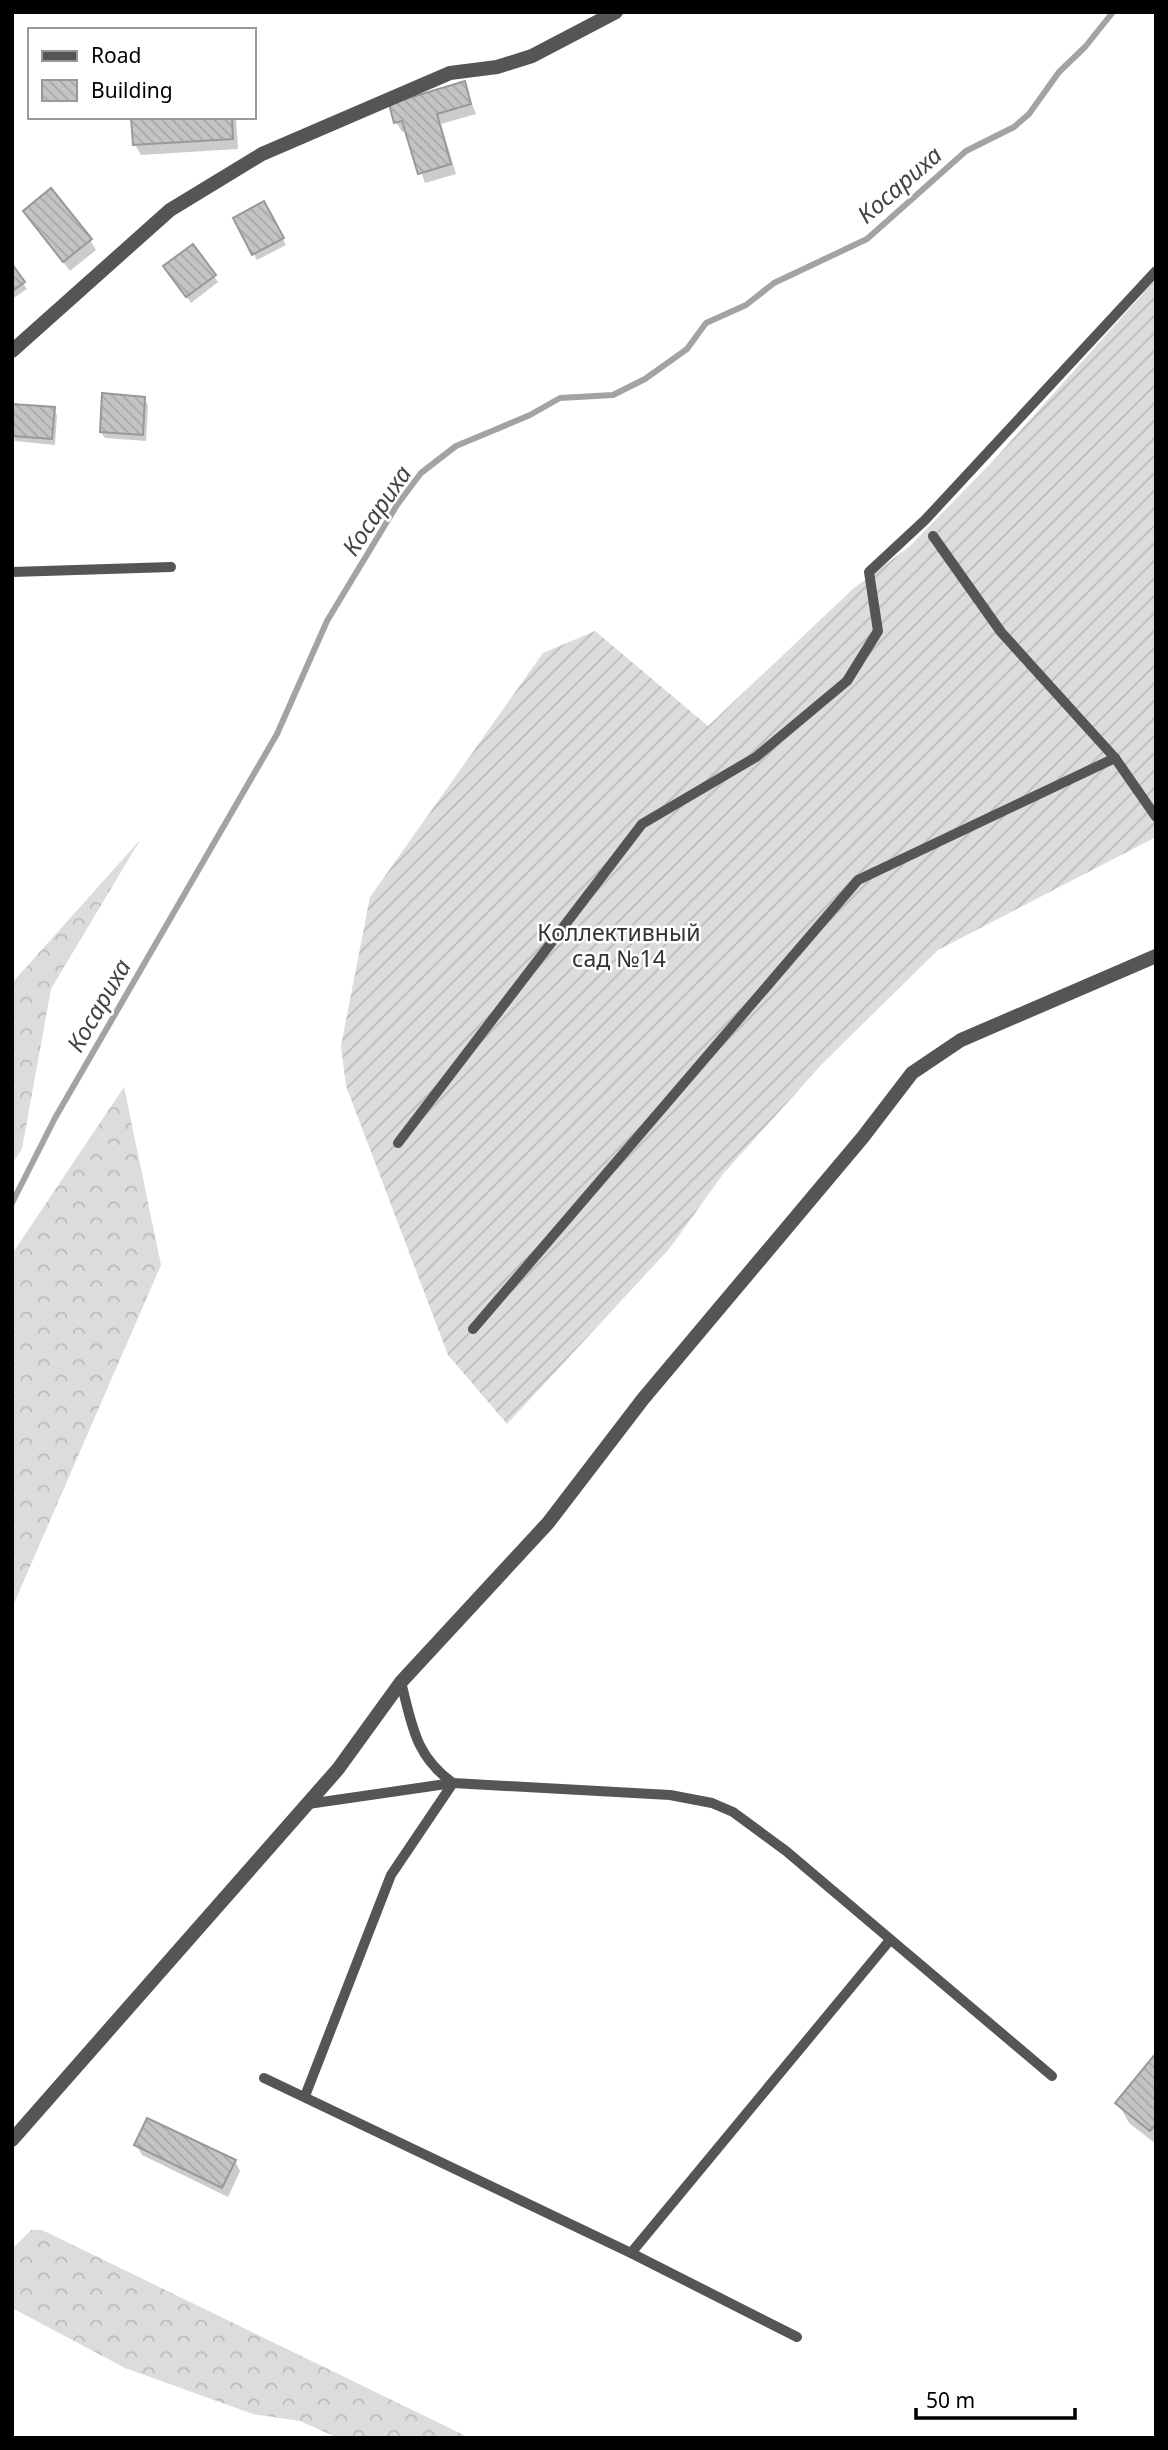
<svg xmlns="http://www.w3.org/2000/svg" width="1168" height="2450" font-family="'Noto Sans',sans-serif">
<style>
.forest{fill:url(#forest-crowns)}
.garden{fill:url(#garden-furrows)}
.shadow{fill:#0003}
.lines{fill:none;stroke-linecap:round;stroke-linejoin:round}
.stream{stroke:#a3a3a3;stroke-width:6}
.building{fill:url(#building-back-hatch);stroke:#999;stroke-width:2}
.lane{stroke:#555;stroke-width:10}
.street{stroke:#555;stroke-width:14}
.labels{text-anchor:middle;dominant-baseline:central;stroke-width:5;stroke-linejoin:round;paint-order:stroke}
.park-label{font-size:23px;fill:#333;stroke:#fff}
.water-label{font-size:24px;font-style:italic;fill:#444;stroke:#fff}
</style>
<defs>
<pattern id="forest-crowns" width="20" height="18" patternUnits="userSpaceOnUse" patternTransform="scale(1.75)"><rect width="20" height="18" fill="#dcdcdc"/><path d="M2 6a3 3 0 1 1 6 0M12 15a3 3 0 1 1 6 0" fill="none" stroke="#bbb"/></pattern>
<pattern id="garden-furrows" width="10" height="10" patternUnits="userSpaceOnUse" patternTransform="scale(1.75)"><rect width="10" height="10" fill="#dcdcdc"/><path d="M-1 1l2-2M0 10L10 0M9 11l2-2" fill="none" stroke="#bbb"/></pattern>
<pattern id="building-back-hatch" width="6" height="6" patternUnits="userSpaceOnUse" patternTransform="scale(1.75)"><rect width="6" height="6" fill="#c4c4c4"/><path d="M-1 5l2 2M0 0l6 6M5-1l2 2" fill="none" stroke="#a7a7a7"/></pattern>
</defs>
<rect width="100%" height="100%" fill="#fff"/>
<g class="forest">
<path d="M 140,840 L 51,989 L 22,1149 L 12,1164 L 12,983 Z"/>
<path d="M 124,1087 L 161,1265 L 12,1608 L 12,1254 Z"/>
<path d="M 31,2230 L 42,2230 L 470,2438 L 338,2438 L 300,2421 L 253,2414 L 125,2368 L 12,2308 L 12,2249 Z"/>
</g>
<path class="garden" d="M 1156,279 L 1156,837 L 938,950 L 823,1063 L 723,1174 L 670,1248 L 507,1424 L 448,1355 L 346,1086 L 341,1046 L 370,897 L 543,653 L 595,631 L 708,726 L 854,588 L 909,547 L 993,461 Z"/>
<g class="shadow">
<path d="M 464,84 L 476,114 L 441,124 L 456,174 L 425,183 L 407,131 L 402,132 L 396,122 Z"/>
<path d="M 133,117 L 236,117 L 238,149 L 141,155 L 135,145 Z"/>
<path d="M 264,204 L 286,245 L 257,260 L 235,219 Z"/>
<path d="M 25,211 L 90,240 L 96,250 L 70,271 Z"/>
<path d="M 193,247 L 218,282 L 191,303 L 169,273 Z"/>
<path d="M 12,267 L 27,289 L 12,299 Z"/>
<path d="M 144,399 L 148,405 L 146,441 L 105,438 L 101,432 Z"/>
<path d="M 53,409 L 57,415 L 55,445 L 15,441 L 12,423 Z"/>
<path d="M 1156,2056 L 1156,2144 L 1129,2123 L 1118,2103 Z"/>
<path d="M 136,2145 L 235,2161 L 240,2171 L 228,2197 L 142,2155 Z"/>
</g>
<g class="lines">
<path class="stream" d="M 12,1203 L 55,1118 L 277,734 L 327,621 L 397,505 L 421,473 L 456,446 L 530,415 L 560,398 L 613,395 L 645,379 L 687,349 L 706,323 L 746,305 L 774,283 L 867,239 L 966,151 L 1014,127 L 1029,114 L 1059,72 L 1085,47 L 1113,12"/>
</g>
<g class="building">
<path d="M 465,81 L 471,104 L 437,114 L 451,164 L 418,174 L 402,121 L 394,123 L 389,104 Z"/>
<path d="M 131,117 L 232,117 L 233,139 L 133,145 Z"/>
<path d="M 51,188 L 92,239 L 63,262 L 23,211 Z"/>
<path d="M 264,201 L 284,238 L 252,255 L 233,218 Z"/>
<path d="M 193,244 L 216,275 L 186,297 L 163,266 Z"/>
<path d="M 12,264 L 25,282 L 12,291 Z"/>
<path d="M 102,393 L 145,397 L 143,435 L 100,432 Z"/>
<path d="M 12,404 L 55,407 L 52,439 L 12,436 Z"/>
<path d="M 1156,2053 L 1156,2124 L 1150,2131 L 1115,2103 Z"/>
<path d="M 147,2118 L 236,2160 L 222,2188 L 134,2145 Z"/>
</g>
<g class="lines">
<g class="lane">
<path d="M 933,536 L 1001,632 L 1115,758 L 1156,817"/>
<path d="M 12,572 L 171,567"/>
<path d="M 398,1143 L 642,824 L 756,757 L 847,681 L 878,631 L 869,572 L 925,520 L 1156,271"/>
<path d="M 473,1329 L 858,880 L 1115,758"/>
<path d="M 308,1804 L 453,1783 L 670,1795 L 712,1803 L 733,1812 L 786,1851 L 1052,2076"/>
<path d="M 264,2078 L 631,2253 L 797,2337"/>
<path d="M 305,2096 L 391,1875 L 453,1783 C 415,1756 412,1725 401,1682"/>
<path d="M 631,2253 L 890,1940"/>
</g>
<g class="street">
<path d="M 12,351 L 170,210 L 262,154 L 450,73 L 497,67 L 532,56 L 616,12"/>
<path d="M 12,2140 L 338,1769 L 401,1682 L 548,1523 L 643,1399 L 863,1137 L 912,1073 L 961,1040 L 1156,956"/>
</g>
</g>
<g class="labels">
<g class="park-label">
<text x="619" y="932">Коллективный<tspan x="619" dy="26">сад №14</tspan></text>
</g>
<g class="water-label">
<text transform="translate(899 184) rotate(-41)">Косариха</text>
<text transform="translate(376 510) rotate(-56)">Косариха</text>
<text transform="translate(98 1005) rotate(-60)">Косариха</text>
</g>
</g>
<rect width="1168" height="2450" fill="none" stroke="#000000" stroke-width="28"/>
<rect x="28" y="28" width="228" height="91" fill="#ffffff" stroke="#999999" stroke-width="2"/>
<rect x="42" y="51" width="35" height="10" fill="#555555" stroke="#999999" stroke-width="2"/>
<text x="91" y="63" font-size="21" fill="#000000">Road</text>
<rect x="42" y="80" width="35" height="21" fill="url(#building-back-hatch)" stroke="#999999" stroke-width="2"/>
<text x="91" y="98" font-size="21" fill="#000000">Building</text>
<path d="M916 2408v10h159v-10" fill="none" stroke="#000000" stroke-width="3.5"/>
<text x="926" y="2408" font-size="21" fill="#000000" stroke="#ffffff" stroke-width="5" paint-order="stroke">50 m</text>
</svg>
